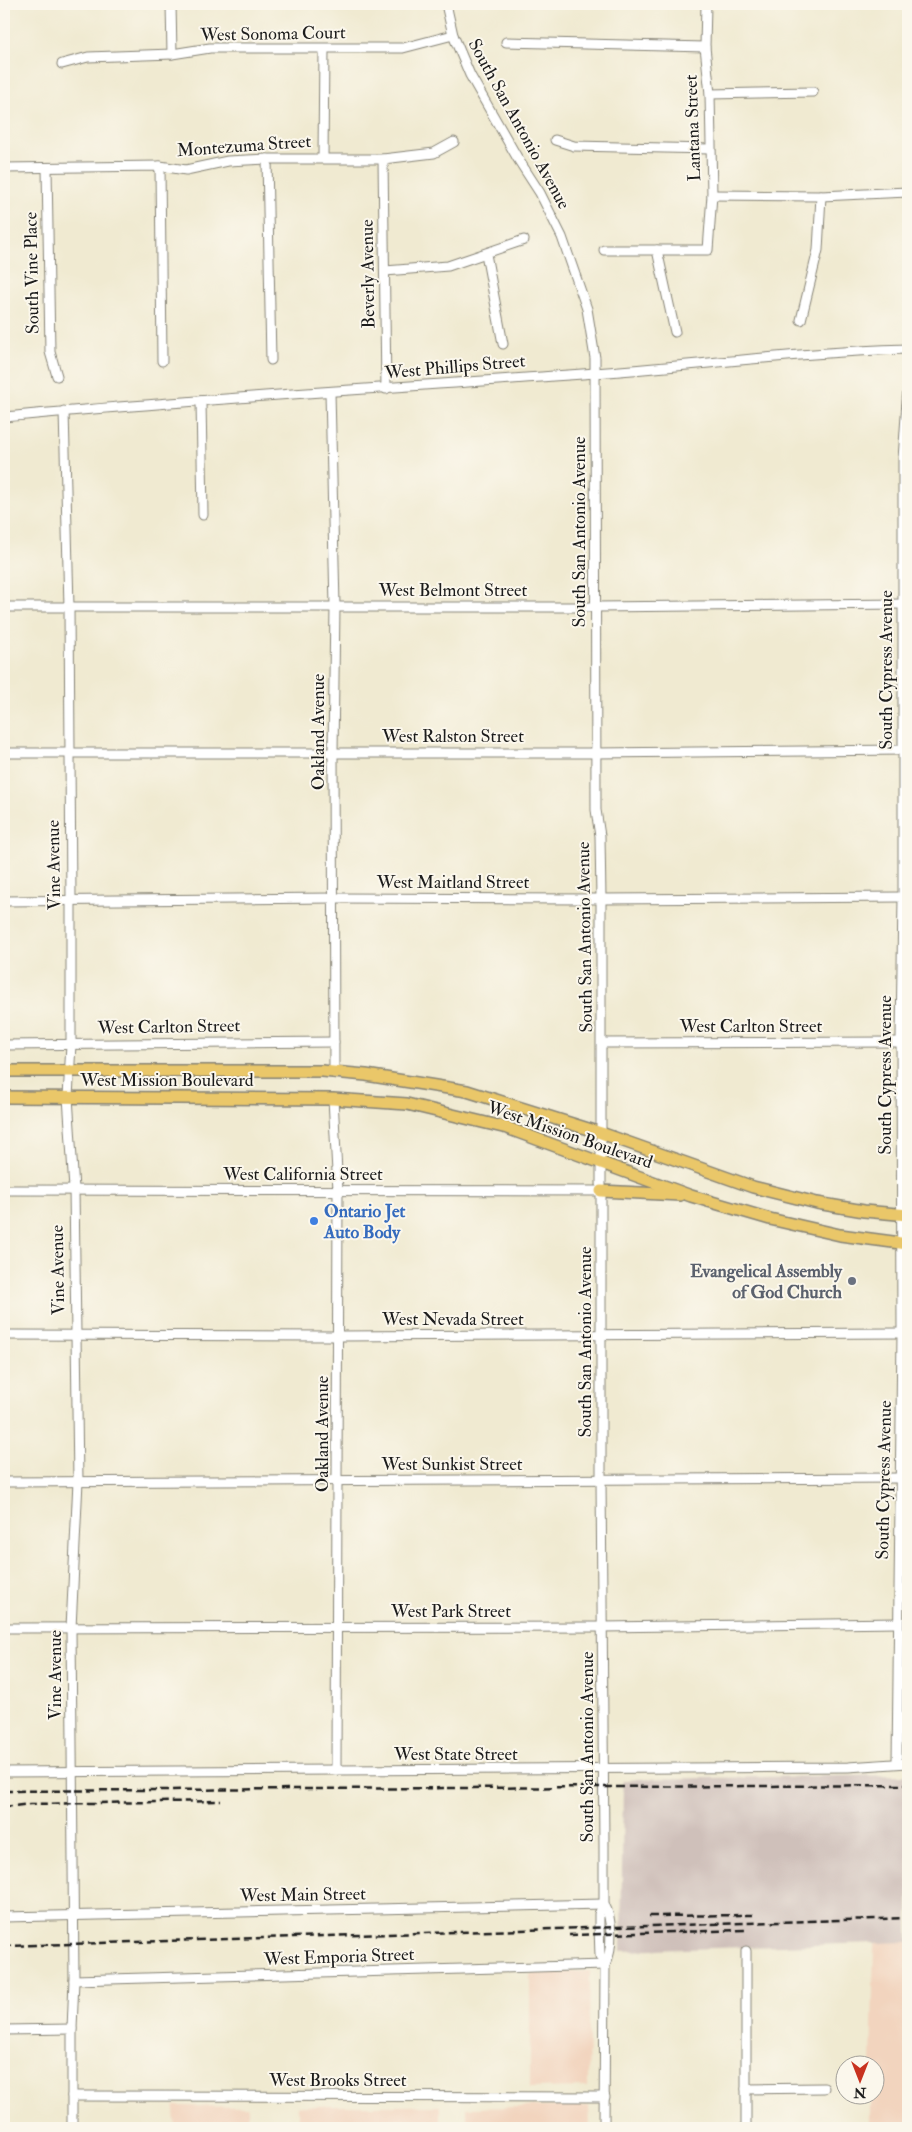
<svg xmlns="http://www.w3.org/2000/svg" width="912" height="2132" font-family="'IM FELL Double Pica',serif">
<style>
.built{fill:#f2d4be}
.industrial{fill:#cfc0ba}
.lines{fill:none;stroke-linecap:round;stroke-linejoin:round}
.minor-casing{stroke:#868376;stroke-width:11}
.major-casing{stroke:#868376;stroke-width:14}
.minor{stroke:#fff;stroke-width:9}
.major{stroke:#eac769;stroke-width:11}
.rail{stroke:#1c1c1c;stroke-width:2.5;stroke-dasharray:8 4;stroke-linecap:butt}
.shop-dot{fill:#3f7fe0;stroke:#fbf7ec;stroke-width:2}
.worship-dot{fill:#6b7280;stroke:#fbf7ec;stroke-width:2}
.labels{text-anchor:middle;dominant-baseline:central;stroke-width:4;stroke-linejoin:round;paint-order:stroke}
.street-label{font-size:18px;fill:#1c1c1c;stroke:#fbf7ec}
.shop-label{font-size:18px;font-weight:bold;fill:#366cbe;stroke:#fbf7ec;text-anchor:start}
.worship-label{font-size:18px;font-weight:bold;fill:#5b616d;stroke:#fbf7ec;text-anchor:end}
</style>
<rect width="100%" height="100%" fill="#fbf7ec"/>
<filter id="ink" filterUnits="userSpaceOnUse"><feTurbulence type="fractalNoise" baseFrequency=".02" numOctaves="2"/><feDisplacementMap in="SourceGraphic" scale="10" xChannelSelector="R" yChannelSelector="G"/><feConvolveMatrix kernelMatrix="1 2 1 2 8 2 1 2 1" color-interpolation-filters="sRGB"/></filter>
<filter id="wash" filterUnits="userSpaceOnUse"><feTurbulence type="fractalNoise" baseFrequency=".0096" numOctaves="4" result="noise"/><feDisplacementMap in="SourceGraphic" scale="20" xChannelSelector="R" yChannelSelector="G"/><feGaussianBlur stdDeviation="1.12" result="paint"/><feColorMatrix in="noise" values="0 0 0 0 0 0 0 0 0 0 0 0 0 0 0 0 0 1.4 0 .05"/><feComposite in="paint" operator="in"/></filter>
<g filter="url(#wash)">
<rect width="100%" height="100%" fill="#f0ead1"/>
<g class="built">
<path d="M 877,1941 L 908,1941 L 908,2128 L 870,2128 L 870,2095 L 874,2094 L 874,2064 L 871,2064 L 874,1947 Z"/>
<path d="M 590,1971 L 588,2087 L 530,2088 L 530,1974 Z"/>
<path d="M 174,2106 L 248,2107 L 248,2128 L 175,2128 Z"/>
<rect x="298" y="2106" width="142" height="22"/>
<path d="M 589,2106 L 590,2128 L 467,2128 L 467,2108 Z"/>
</g>
<path class="industrial" d="M 908,1775 L 908,1942 L 621,1951 L 623,1781 L 633,1779 Z"/>
</g>
<g filter="url(#ink)">
<g class="lines">
<g class="minor-casing">
<g id="minor">
<path d="M 171,4 L 172,54"/>
<path d="M 446,4 L 453,35 L 470,75 L 518,159 L 540,193 L 562,237 L 587,309 L 595,358 L 596,810 L 600,836 L 601,899 L 601,1480 L 604,1845 L 604,1904 L 599,1914 L 599,1927 L 600,1956 L 605,1965 L 604,2128"/>
<path d="M 506,42 L 705,47"/>
<path d="M 62,64 L 88,57 L 172,54 L 210,48 L 403,48 L 453,35"/>
<path d="M 710,94 L 813,92"/>
<path d="M 555,140 L 574,146 L 710,149"/>
<path d="M 323,158 L 324,49"/>
<path d="M 267,159 L 271,360"/>
<path d="M 383,159 L 386,389"/>
<path d="M 160,166 L 162,361"/>
<path d="M 4,168 L 160,166 L 186,170 L 228,161 L 267,159 L 383,159 L 434,153 L 454,142"/>
<path d="M 47,168 L 50,352 L 57,376"/>
<path d="M 712,195 L 821,196 L 908,192"/>
<path d="M 604,250 L 708,250 L 712,195 L 710,94 L 705,47 L 706,4"/>
<path d="M 657,250 L 675,332"/>
<path d="M 486,254 L 503,344"/>
<path d="M 385,271 L 448,266 L 524,240"/>
<path d="M 801,320 L 818,250 L 821,196"/>
<path d="M 330,392 L 335,606 L 333,752 L 334,1073"/>
<path d="M 201,401 L 203,515"/>
<path d="M 64,411 L 69,607 L 71,901 L 71,1045 L 68,1097 L 74,1189 L 78,1481 L 71,1628 L 74,1980 L 72,2029 L 72,2128"/>
<path d="M 4,417 C 200,398 398,388 595,373 C 699,365 803,352 908,349"/>
<path d="M 4,607 L 596,607 L 902,604"/>
<path d="M 4,753 L 596,753 L 903,750"/>
<path d="M 4,901 L 335,898 L 601,899 L 903,897"/>
<path d="M 602,1043 L 901,1042"/>
<path d="M 4,1045 L 334,1042"/>
<path d="M 333,1099 L 338,1190 L 336,1770"/>
<path d="M 4,1190 L 601,1191"/>
<path d="M 4,1335 L 338,1336 L 902,1333"/>
<path d="M 4,1482 L 900,1478"/>
<path d="M 4,1628 L 602,1627 L 898,1623"/>
<path d="M 897,1763 L 902,1333 L 901,1036 L 903,897 L 903,459 L 908,387"/>
<path d="M 4,1772 L 848,1767 L 908,1763"/>
<path d="M 604,1904 C 613,1919 613,1950 605,1965"/>
<path d="M 4,1917 L 604,1904"/>
<path d="M 74,1980 L 605,1965"/>
<path d="M 4,2030 L 72,2029"/>
<path d="M 746,2089 L 824,2088"/>
<path d="M 72,2096 L 605,2097"/>
<path d="M 746,2128 L 746,1951"/>
</g>
</g>
<g class="major-casing">
<g id="major">
<path d="M 4,1071 L 322,1071 L 366,1075 L 467,1091 L 601,1133 L 753,1187 L 817,1203 L 864,1211 L 908,1215"/>
<path d="M 4,1097 L 333,1099 L 407,1104 L 507,1128 L 691,1196 L 770,1219 L 840,1235 L 908,1244"/>
<path d="M 601,1191 L 680,1195"/>
</g>
</g>
<use href="#minor" class="minor"/>
<use href="#major" class="major"/>
<g class="rail">
<path d="M 4,1791 L 908,1785"/>
<path d="M 4,1807 L 31,1804 L 221,1801"/>
<path d="M 649,1916 L 754,1915"/>
<path d="M 569,1935 L 746,1930"/>
<path d="M 4,1946 L 908,1918"/>
</g>
</g>
</g>
<circle class="shop-dot" cx="314" cy="1221" r="5"/>
<circle class="worship-dot" cx="852" cy="1281" r="5"/>
<g class="labels">
<g class="street-label">
<text transform="translate(273 34) rotate(-1)">West Sonoma Court</text>
<text transform="translate(519 124) rotate(61)">South San Antonio Avenue</text>
<text transform="translate(693 128) rotate(-92)">Lantana Street</text>
<text transform="translate(244 146) rotate(-4)">Montezuma Street</text>
<text transform="translate(32 273) rotate(-91)">South Vine Place</text>
<text transform="translate(368 274) rotate(-91)">Beverly Avenue</text>
<text transform="translate(455 367) rotate(-5)">West Phillips Street</text>
<text transform="translate(579 532) rotate(-90)">South San Antonio Avenue</text>
<text x="453" y="590">West Belmont Street</text>
<text transform="translate(886 670) rotate(-90)">South Cypress Avenue</text>
<text transform="translate(318 732) rotate(-90)">Oakland Avenue</text>
<text x="453" y="736">West Ralston Street</text>
<text transform="translate(54 865) rotate(-91)">Vine Avenue</text>
<text x="453" y="882">West Maitland Street</text>
<text transform="translate(585 937) rotate(-91)">South San Antonio Avenue</text>
<text x="751" y="1026">West Carlton Street</text>
<text transform="translate(169 1027) rotate(-1)">West Carlton Street</text>
<text transform="translate(885 1075) rotate(-90)">South Cypress Avenue</text>
<text x="167" y="1080">West Mission Boulevard</text>
<text transform="translate(570 1135) rotate(19)">West Mission Boulevard</text>
<text x="303" y="1174">West California Street</text>
<text transform="translate(58 1270) rotate(-91)">Vine Avenue</text>
<text x="453" y="1319">West Nevada Street</text>
<text transform="translate(585 1342) rotate(-90)">South San Antonio Avenue</text>
<text transform="translate(322 1434) rotate(-90)">Oakland Avenue</text>
<text x="452" y="1464">West Sunkist Street</text>
<text transform="translate(884 1480) rotate(-89)">South Cypress Avenue</text>
<text x="451" y="1611">West Park Street</text>
<text transform="translate(55 1675) rotate(-90)">Vine Avenue</text>
<text transform="translate(587 1747) rotate(-90)">South San Antonio Avenue</text>
<text x="456" y="1754">West State Street</text>
<text transform="translate(303 1895) rotate(-1)">West Main Street</text>
<text transform="translate(339 1957) rotate(-2)">West Emporia Street</text>
<text x="338" y="2080">West Brooks Street</text>
</g>
<g class="shop-label">
<text x="324" y="1211">Ontario Jet<tspan x="324" dy="21">Auto Body</tspan></text>
</g>
<g class="worship-label">
<text x="842" y="1271">Evangelical Assembly<tspan x="842" dy="21">of God Church</tspan></text>
</g>
</g>
<rect width="912" height="2132" fill="none" stroke="#fbf7ec" stroke-width="20"/>
<g transform="translate(860 2080) rotate(180)"><circle r="24" fill="#fbf7ec" stroke="#a29f99"/>
<path d="M0-4L9 19L0 12L-9 19Z" fill="#c8321e"/>
<text y="-8" font-size="14" font-weight="bold" text-anchor="middle" fill="#1c1c1c">N</text>
</g>
</svg>
